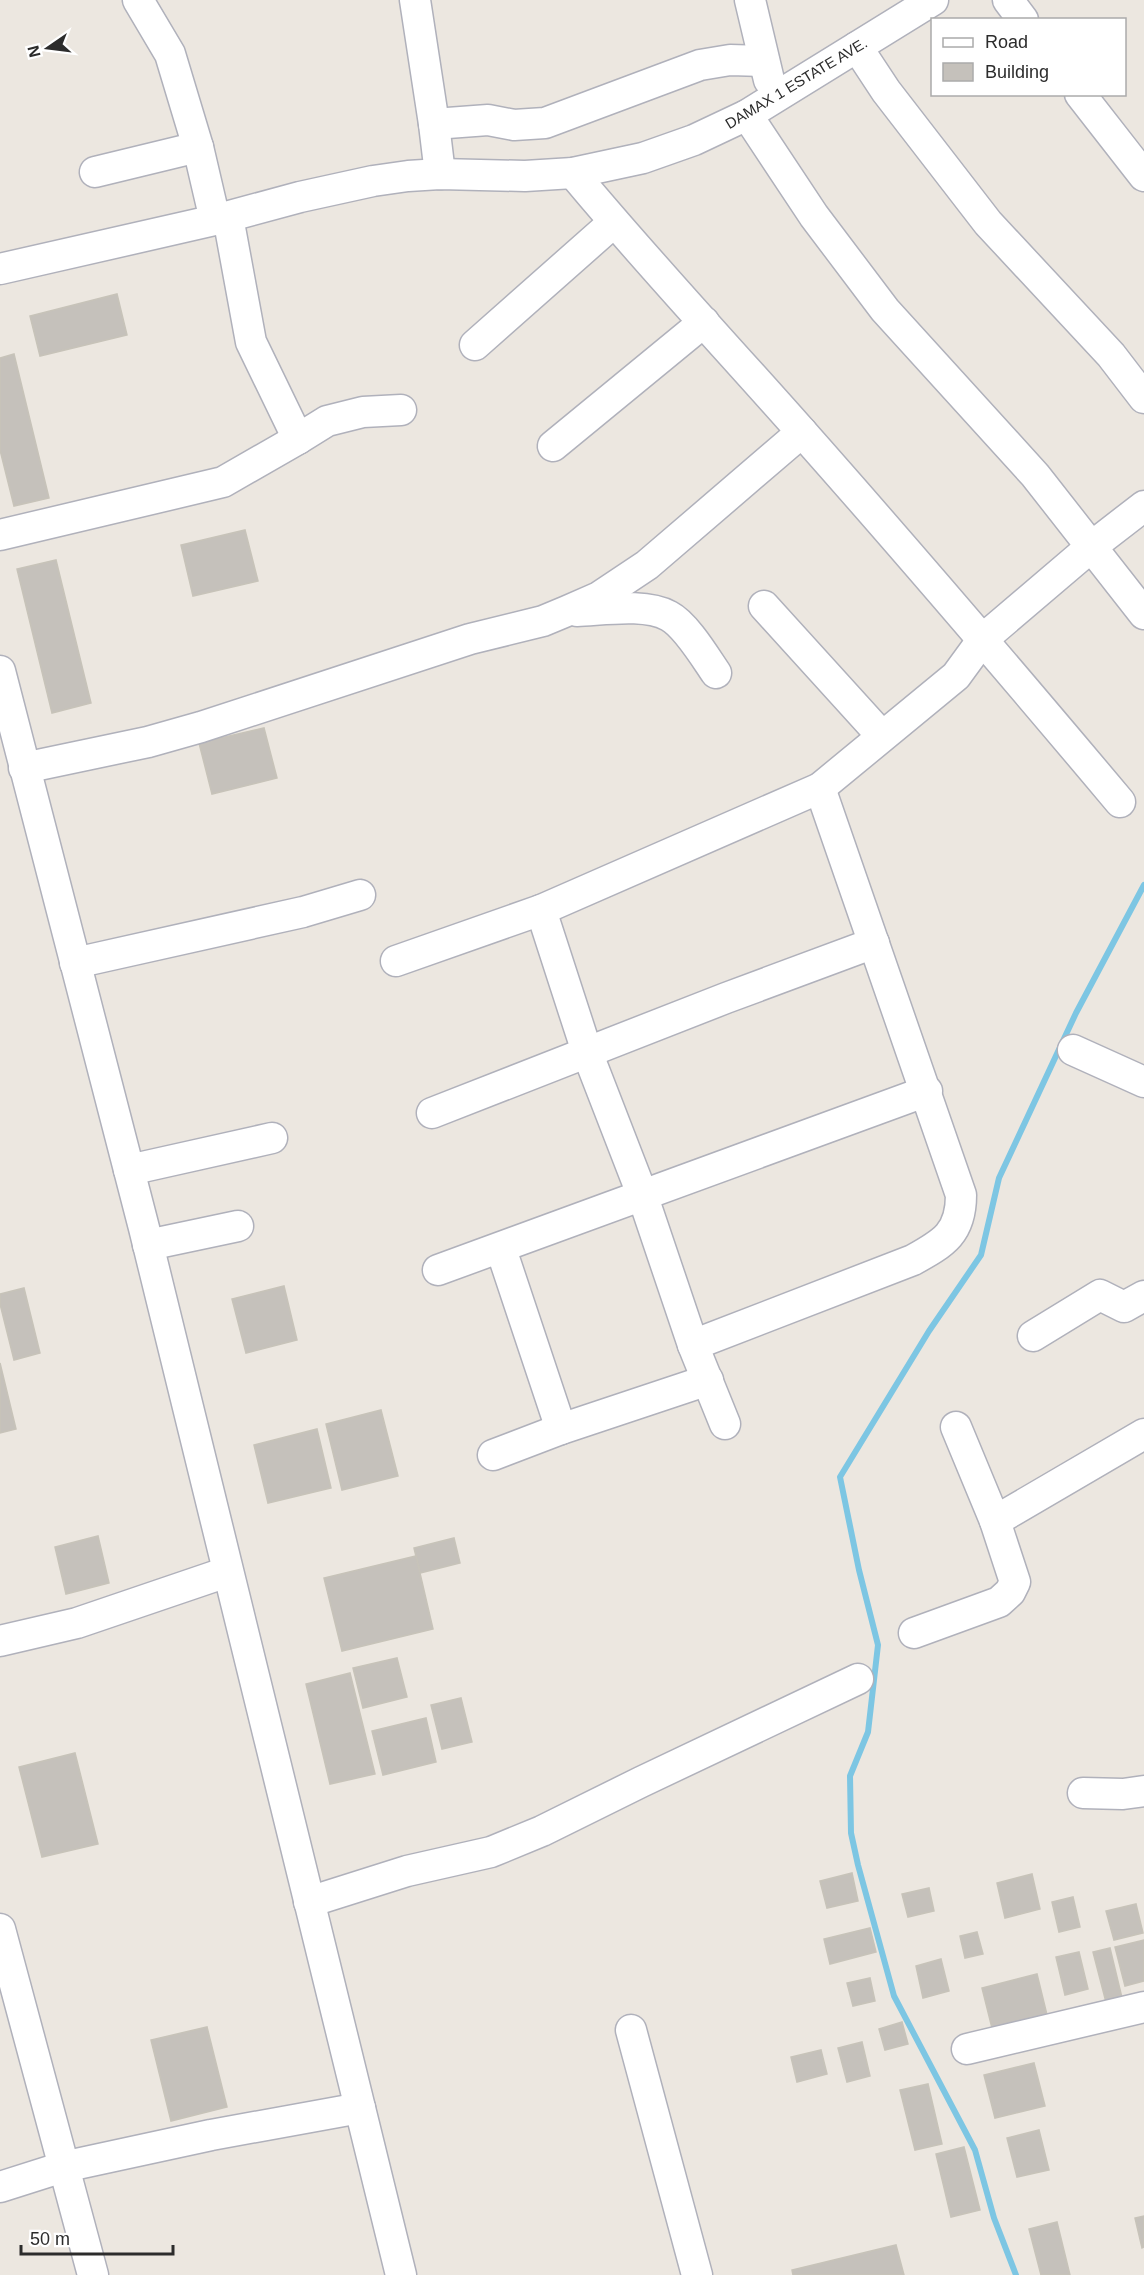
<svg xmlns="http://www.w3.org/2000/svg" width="1144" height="2275" font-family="Arial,sans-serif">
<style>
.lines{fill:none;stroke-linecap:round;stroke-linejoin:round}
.stream{stroke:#7dc6e3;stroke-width:6}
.building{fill:#c5c1bb;stroke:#c7c3b9;stroke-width:1.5}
.minor-casing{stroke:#b0b1bb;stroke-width:33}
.minor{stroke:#fff;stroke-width:30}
.labels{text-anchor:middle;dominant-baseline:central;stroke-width:4.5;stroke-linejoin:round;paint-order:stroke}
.street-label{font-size:15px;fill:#2c2c2c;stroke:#fff}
</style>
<rect width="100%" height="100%" fill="#ece7e0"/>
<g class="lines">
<path class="stream" d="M 1016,2275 L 994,2218 L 975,2150 L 894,1996 L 858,1865 L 851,1833 L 850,1776 L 868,1732 L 878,1645 L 859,1570 L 840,1477 L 929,1331 L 981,1255 L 999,1178 L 1076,1013 L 1144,885"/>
</g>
<g class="building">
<path d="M 117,294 L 127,335 L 40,356 L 30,316 Z"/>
<path d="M 14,354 L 49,498 L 14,506 L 0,450 L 0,358 Z"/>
<path d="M 245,530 L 258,581 L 193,596 L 181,545 Z"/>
<path d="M 56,560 L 91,703 L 52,713 L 17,569 Z"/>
<path d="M 264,728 L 277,778 L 212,794 L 199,743 Z"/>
<path d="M 284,1286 L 297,1340 L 246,1353 L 232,1299 Z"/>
<path d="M 24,1288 L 40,1353 L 14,1360 L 0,1304 L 0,1294 Z"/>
<path d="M 0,1363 L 16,1429 L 0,1433 Z"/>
<path d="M 381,1410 L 398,1476 L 342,1490 L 326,1424 Z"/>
<path d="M 317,1429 L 331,1488 L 268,1503 L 254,1445 Z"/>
<path d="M 98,1536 L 109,1583 L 66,1594 L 55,1547 Z"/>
<path d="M 454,1538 L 460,1563 L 420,1573 L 414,1548 Z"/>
<path d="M 416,1556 L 433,1629 L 342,1651 L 324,1578 Z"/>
<path d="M 397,1658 L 407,1697 L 363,1708 L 353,1668 Z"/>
<path d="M 350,1673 L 375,1774 L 330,1784 L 306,1684 Z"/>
<path d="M 461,1698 L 472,1742 L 442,1749 L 431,1705 Z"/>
<path d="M 426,1718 L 436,1762 L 383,1775 L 372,1731 Z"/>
<path d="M 75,1753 L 98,1844 L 42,1857 L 19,1767 Z"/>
<path d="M 852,1873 L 858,1901 L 827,1908 L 820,1881 Z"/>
<path d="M 1032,1874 L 1040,1909 L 1005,1918 L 997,1883 Z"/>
<path d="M 929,1888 L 934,1911 L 908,1917 L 902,1894 Z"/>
<path d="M 1073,1897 L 1080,1927 L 1059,1932 L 1052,1902 Z"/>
<path d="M 1136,1904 L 1143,1933 L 1114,1940 L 1106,1911 Z"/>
<path d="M 870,1928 L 876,1952 L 830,1964 L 824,1939 Z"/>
<path d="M 977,1932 L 983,1954 L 965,1958 L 960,1936 Z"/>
<path d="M 1144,1940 L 1144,1981 L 1125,1986 L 1115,1947 Z"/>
<path d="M 1110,1948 L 1123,2002 L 1107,2006 L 1093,1952 Z"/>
<path d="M 1079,1952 L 1088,1989 L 1065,1995 L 1056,1957 Z"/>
<path d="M 941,1959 L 949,1991 L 923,1998 L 916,1966 Z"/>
<path d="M 1037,1974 L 1048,2019 L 993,2032 L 982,1988 Z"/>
<path d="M 870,1978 L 875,2001 L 853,2006 L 847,1983 Z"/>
<path d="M 902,2022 L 908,2044 L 885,2050 L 879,2029 Z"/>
<path d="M 207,2027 L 227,2107 L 171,2121 L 151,2040 Z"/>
<path d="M 862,2042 L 870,2076 L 847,2082 L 838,2048 Z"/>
<path d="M 821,2050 L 827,2074 L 797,2082 L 791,2057 Z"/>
<path d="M 1034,2063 L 1045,2106 L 995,2118 L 984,2075 Z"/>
<path d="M 928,2084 L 942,2144 L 915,2150 L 900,2090 Z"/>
<path d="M 1039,2130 L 1049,2170 L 1017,2177 L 1007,2138 Z"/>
<path d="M 964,2147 L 980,2210 L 951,2217 L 936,2154 Z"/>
<path d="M 1144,2216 L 1144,2247 L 1142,2248 L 1135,2218 Z"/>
<path d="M 1057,2222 L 1070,2275 L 1041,2275 L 1029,2229 Z"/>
<path d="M 896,2245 L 904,2275 L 793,2275 L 792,2270 Z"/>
</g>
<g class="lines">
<g class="minor-casing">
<g id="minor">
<path d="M 138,0 L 170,54 L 198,147 L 215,220"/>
<path d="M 415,0 L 434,124 L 440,174"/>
<path d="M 750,0 L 769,80"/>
<path d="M 1008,0 L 1023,20"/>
<path d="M 857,47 L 886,91 L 988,223 L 1111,355 L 1144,398"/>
<path d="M 1080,94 L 1144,176"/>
<path d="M 747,115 L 814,216 L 885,310 L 1035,475 L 1144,614"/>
<path d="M 434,124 L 488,120 L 514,125 L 545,123 L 700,65 L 730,60 L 764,61"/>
<path d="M 95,172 L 198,147"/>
<path d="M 573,173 C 646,261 725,345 801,431 C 909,553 1015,677 1120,802"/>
<path d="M 228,217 L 251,342 L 298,439"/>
<path d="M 0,269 L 215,220 L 300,197 L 373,181 L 408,176 L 440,174 L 525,176 L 573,173 L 643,158 L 694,140 L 747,115 L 933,0"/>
<path d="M 475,345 L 614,222"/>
<path d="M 553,446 L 704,322"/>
<path d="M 0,535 L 223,482 L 298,439 L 327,421 L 363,412 L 401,410"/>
<path d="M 764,606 L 882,736"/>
<path d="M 577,611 C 604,610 645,603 669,616 C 686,625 705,657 716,673"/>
<path d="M 0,671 L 144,1228 L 401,2275"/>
<path d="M 24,768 L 148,742 L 201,727 L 470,639 L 543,621 L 567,611 L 599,597 L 647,565 L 802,432"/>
<path d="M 541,910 L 587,1052 L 642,1194 L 693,1345 L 725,1424"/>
<path d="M 396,961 L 541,910 L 820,788 L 956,676 L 983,639 L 1091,547 L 1144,506"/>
<path d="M 75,963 L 303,912 L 360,895"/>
<path d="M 1073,1050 L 1144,1082"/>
<path d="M 432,1113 L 726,998 L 874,943"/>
<path d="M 129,1170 L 272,1138"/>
<path d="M 148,1245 L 238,1226"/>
<path d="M 501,1249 L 561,1429"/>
<path d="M 438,1270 L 927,1091"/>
<path d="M 1033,1336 L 1100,1295 L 1124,1307 L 1144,1296"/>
<path d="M 693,1345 L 913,1260 C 944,1243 961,1233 961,1195 L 820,788"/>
<path d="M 493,1455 L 561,1429 L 708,1380"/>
<path d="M 995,1521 L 1144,1434"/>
<path d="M 914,1633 L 999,1602 L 1010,1592 L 1015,1582 L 995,1521 L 956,1427"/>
<path d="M 0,1641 L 77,1623 L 227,1572"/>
<path d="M 1083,1793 L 1123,1794 L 1144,1791"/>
<path d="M 309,1902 L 407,1871 L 491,1852 L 542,1831 L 641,1782 L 858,1679"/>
<path d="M 0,1929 L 93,2275"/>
<path d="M 631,2030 L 697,2275"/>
<path d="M 967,2049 L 1144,2007"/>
<path d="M 0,2187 L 63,2167 L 211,2135 L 360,2108"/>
</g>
</g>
<use href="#minor" class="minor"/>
</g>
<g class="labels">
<g class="street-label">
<text transform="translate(796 83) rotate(-31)">DAMAX 1 ESTATE AVE.</text>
</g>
</g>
<rect x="931" y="18" width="195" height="78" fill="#ffffff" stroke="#ababab" stroke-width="1.5"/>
<rect x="943" y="38" width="30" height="9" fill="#ffffff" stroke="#ababab" stroke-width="1.5"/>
<text x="985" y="48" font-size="18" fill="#2c2c2c">Road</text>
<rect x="943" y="63" width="30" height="18" fill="#c5c1bb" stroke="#ababab" stroke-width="1.5"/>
<text x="985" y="78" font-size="18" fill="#2c2c2c">Building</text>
<g transform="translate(48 48) rotate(256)" stroke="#ffffff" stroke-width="4.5" paint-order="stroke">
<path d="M0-4.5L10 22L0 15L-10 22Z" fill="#2c2c2c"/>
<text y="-9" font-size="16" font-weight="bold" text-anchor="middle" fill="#2c2c2c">N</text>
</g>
<path d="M21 2245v9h152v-9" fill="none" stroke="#2c2c2c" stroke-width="3"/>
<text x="30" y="2245" font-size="18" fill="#2c2c2c" stroke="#ffffff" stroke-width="4.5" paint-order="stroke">50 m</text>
</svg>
